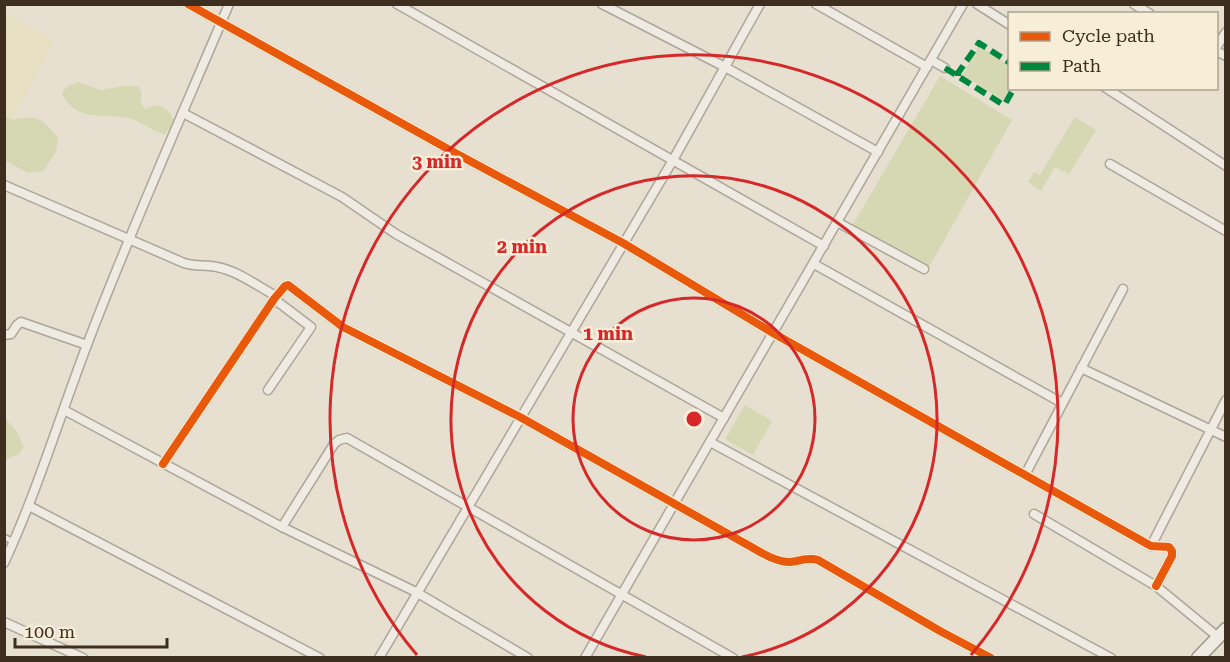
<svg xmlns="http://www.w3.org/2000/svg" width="1230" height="662" font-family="'Roboto Serif',serif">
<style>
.farmland{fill:#e6dfc2}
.green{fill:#d6d7b3}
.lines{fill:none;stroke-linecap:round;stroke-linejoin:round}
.lane-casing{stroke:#ada599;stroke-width:8}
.street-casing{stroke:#ada599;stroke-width:11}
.secondary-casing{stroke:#9c958a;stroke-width:15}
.lane{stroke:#efebe3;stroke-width:4.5}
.street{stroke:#efebe3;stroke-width:8}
.secondary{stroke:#efebe3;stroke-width:12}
.quiet{stroke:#00873e;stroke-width:6;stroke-dasharray:12 6;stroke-linecap:butt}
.cycleway-casing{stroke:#f7eed8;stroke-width:11}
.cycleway{stroke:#e8590c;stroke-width:8}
.ring{fill:none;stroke:#d62828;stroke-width:3}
.centre{fill:#d62828;stroke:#f7eed8;stroke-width:3}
.ring-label{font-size:18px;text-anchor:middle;font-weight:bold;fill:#d62828;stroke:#f7eed8;stroke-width:5;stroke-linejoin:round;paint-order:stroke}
</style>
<rect width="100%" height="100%" fill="#e7e0d1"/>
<path class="farmland" d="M 5,12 L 54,41 L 12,120 L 5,116 Z"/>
<g class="green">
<path d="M 980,46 L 1009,66 L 1011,89 L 1003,100 L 962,75 L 978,47 Z"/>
<path d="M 940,76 L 1012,120 L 929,267 L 852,226 Z"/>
<path d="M 79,82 L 101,90 L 124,86 L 139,86 L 142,96 L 140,102 L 145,109 C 149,107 155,104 160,106 C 165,107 174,115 173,121 C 172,126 168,130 165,134 C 155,133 145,124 135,120 C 111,111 82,124 66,100 C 63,96 61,95 63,91 C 66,85 74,84 79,82 Z"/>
<path d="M 5,116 L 12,120 C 36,114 43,118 58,138 L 56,152 L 43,171 L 28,173 L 5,161 Z"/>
<path d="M 1075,117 L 1096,130 L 1069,174 L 1055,167 L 1041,191 L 1028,182 L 1034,172 L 1040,175 Z"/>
<path d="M 745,405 L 772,421 L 753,455 L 725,439 Z"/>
<path d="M 4,417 L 17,432 L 24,447 L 19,454 L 5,460 Z"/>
</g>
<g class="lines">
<g class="lane-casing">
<path id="lane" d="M 4,537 L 14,542"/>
</g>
<g class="street-casing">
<g id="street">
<path d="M 188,4 L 457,154 L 623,243 L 773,333 L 1151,546 L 1169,547 L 1172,551 L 1172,556 L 1156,586"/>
<path d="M 397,4 L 824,246"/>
<path d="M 602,4 L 725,67 L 878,152"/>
<path d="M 816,4 L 927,67"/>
<path d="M 977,4 L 1010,25"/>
<path d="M 1134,4 L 1150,14"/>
<path d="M 1216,48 L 1226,32"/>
<path d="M 1216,51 L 1226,56"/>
<path d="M 931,60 L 945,68"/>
<path d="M 1106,88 L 1226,166"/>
<path d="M 183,113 L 342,197 L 396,234 L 724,418"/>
<path d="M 1110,164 L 1226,231"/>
<path d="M 4,185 L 184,263 C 195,267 205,264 217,267 C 238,271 257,286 276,296"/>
<path d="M 837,222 L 924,269"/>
<path d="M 814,264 L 1062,403"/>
<path d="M 4,335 L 11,334 L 17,325 L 21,322 L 87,345"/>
<path d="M 1081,368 L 1226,437"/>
<path d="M 268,390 L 311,327 L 274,299"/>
<path d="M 64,410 L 282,527 L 416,592 L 528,658"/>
<path d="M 710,442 L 1111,658"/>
<path d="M 163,464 L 274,299 L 285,286 L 288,285 L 343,327 L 520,417 L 746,544 C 759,551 774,562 790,562 C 800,561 808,557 818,560 L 940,631 L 991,658"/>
<path d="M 1025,475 L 1123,289"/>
<path d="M 29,506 L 320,658"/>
<path d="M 1034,514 L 1156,586 L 1218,637"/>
<path d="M 282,527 L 334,444 L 339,440 L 347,438 L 733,658"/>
<path d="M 1151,546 L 1226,400"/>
<path d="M 4,563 C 38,490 61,412 90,337 C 133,225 182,115 229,4"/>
<path d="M 4,622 L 83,658"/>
<path d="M 379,658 L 673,160 L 760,4"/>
<path d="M 585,658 L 963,4"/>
</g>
</g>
<g class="secondary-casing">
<path id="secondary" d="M 1198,658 L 1226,629"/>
</g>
<use href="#lane" class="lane"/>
<use href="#street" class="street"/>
<use href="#secondary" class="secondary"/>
<g class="quiet">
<path d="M 945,68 L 1002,104 L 1005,104 L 1014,88"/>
<path d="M 958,76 L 958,73 L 979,43 L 1010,63"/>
</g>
<g class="cycleway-casing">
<g id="cycleway">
<path d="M 188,4 L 457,154 L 623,243 L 773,333 L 1151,546 L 1169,547 L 1172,551 L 1172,556 L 1156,586"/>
<path d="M 163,464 L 274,299 L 285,286 L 288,285 L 343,327 L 520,417 L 746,544 C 759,551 774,562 790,562 C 800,561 808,557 818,560 L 940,631 L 991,658"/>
</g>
</g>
<use href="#cycleway" class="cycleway"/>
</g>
<g class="ring">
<circle cx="694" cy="419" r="121"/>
<path d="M646 657A243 243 0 1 1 742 657"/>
<path d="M417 655A364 364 0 1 1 971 655"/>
</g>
<circle cx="694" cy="419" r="9" class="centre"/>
<g class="ring-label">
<text x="437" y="168">3 min</text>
<text x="522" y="253">2 min</text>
<text x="608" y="340">1 min</text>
</g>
<rect width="1230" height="662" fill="none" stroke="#3d2e20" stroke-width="12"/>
<rect x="1008" y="12" width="210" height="78" fill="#f7eed8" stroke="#ada18e" stroke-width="1.5"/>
<rect x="1020" y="32" width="30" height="9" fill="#e8590c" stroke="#ada18e" stroke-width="1.5"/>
<text x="1062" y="42" font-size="18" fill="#3d2e20">Cycle path</text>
<rect x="1020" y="62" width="30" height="9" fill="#00873e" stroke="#ada18e" stroke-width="1.5"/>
<text x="1062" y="72" font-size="18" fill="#3d2e20">Path</text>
<path d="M15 638v9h152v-9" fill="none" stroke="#3d2e20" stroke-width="3"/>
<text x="24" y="638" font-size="18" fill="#3d2e20" stroke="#f7eed8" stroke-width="4.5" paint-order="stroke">100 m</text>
</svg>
